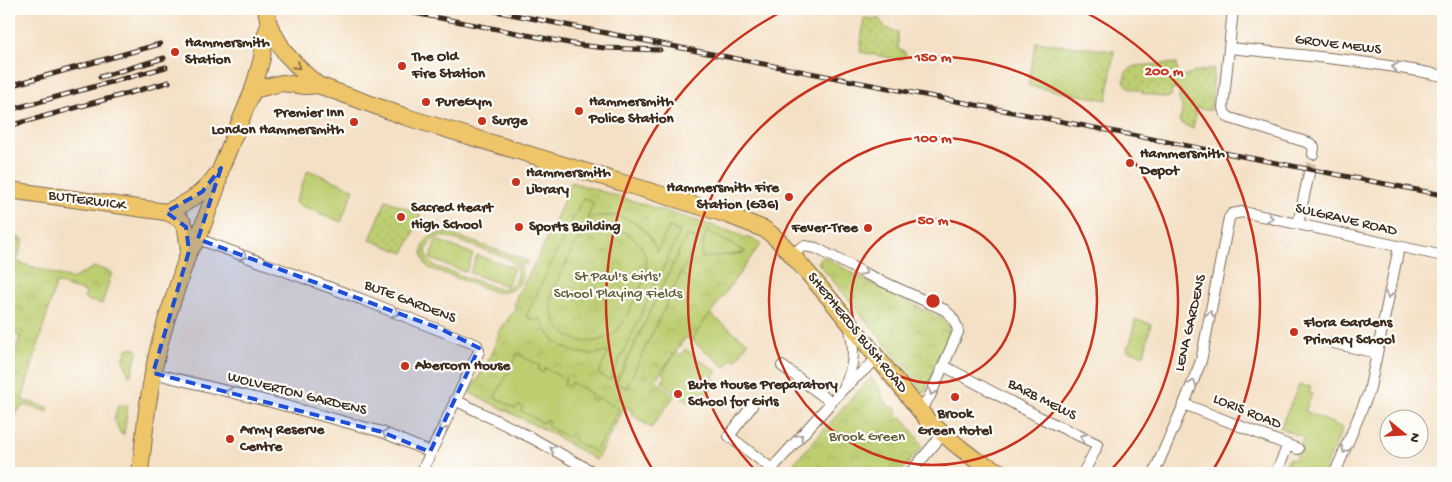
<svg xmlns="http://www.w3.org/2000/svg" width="1452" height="482" font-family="'Gochi Hand',sans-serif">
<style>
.grass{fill:url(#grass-dots);stroke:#7c7c48}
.park{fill:url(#park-crowns);stroke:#7c7c48}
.garden{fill:#bdce71;stroke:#7c7c48;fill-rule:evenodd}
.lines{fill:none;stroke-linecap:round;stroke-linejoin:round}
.minor-tunnel{stroke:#cfbca4;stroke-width:10;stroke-dasharray:10 5;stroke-linecap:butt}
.minor-casing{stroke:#7c6a58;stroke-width:12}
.primary-casing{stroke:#7c6a58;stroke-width:18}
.minor{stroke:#fff;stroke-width:10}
.primary{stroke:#eec569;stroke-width:16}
.rail-casing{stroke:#3b2a1e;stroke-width:5}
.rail{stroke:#fdfcf7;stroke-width:3;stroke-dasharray:9;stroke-linecap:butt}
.oneway{stroke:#8c7040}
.oneway2{stroke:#a79f9a}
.marked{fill:#1d4ed8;fill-opacity:0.2;stroke:#1d4ed8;stroke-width:4;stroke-dasharray:10 6;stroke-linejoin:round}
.ring{fill:none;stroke:#c8321e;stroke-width:2.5}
.poi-dot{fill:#c8321e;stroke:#fdfcf7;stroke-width:2}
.labels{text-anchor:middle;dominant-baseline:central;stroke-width:4.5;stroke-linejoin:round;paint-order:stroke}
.poi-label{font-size:15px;font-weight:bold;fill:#3b2a1e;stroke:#fdfcf7;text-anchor:start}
.street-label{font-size:15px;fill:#3b2a1e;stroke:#fdfcf7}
.park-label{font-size:15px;fill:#625b37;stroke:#fdfcf7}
.centre{fill:#c8321e;stroke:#fdfcf7;stroke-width:2.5}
.ring-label{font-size:15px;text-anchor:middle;font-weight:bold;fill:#c8321e;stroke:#fdfcf7;stroke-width:4.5;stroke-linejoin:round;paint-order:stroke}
</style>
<defs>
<pattern id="grass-dots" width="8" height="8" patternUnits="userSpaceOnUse" patternTransform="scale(1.25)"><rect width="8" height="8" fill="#bdce71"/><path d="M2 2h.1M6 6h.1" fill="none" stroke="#a3b161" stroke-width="1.8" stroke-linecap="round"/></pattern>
<pattern id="park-crowns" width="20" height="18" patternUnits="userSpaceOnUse" patternTransform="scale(1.25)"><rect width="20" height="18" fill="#bdce71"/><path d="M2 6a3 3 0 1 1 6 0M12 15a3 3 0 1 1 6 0" fill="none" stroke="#a3b161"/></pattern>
</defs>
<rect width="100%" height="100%" fill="#fdfcf7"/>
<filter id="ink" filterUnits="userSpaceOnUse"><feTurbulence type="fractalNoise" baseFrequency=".02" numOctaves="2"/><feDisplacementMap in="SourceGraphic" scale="10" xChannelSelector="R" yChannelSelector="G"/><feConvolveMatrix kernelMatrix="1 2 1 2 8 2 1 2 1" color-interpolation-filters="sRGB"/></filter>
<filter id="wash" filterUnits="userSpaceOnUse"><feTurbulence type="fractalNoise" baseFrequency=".0096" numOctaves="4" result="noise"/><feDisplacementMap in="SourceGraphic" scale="20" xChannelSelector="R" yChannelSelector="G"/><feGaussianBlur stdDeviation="1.12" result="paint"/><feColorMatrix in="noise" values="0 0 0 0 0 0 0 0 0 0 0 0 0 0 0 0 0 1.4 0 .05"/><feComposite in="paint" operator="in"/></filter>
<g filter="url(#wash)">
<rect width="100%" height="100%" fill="#f4e0c5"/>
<g class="grass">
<path d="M 864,18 L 879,19 L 886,28 L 895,31 L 898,33 L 898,49 L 905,52 L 906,55 L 901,60 L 860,52 Z"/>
<path d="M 1036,42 L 1114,51 L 1107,100 L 1028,86 Z"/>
<path d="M 1177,63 L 1178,76 L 1194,74 L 1194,72 L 1214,69 L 1211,111 L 1196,108 L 1193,129 L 1179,122 C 1182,114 1184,107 1179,100 L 1180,90 L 1172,89 L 1171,96 L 1167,98 L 1142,93 L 1143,91 C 1134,90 1127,89 1124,80 L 1126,72 L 1135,66 Z"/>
<path d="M 386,200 L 417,213 L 420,215 L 420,219 L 404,253 L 370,240 Z"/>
<path d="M 130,348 L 136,349 L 138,351 L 131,376 L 129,375 L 123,360 L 127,349 Z"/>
<path d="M 118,405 L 128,405 L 124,434 L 121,434 L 114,419 Z"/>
</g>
<g class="park">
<path d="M 571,182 L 717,227 L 757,241 L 761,244 L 691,340 L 686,337 L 655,380 L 675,395 L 651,428 L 631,414 L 632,411 L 625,407 L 596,460 L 547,431 L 470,393 L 495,348 L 494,347 L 499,335 L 498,333 L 515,309 C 513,298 520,291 525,281 C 543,249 558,216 571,182 Z"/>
<path d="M 9,235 L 23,239 L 17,262 L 72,279 L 94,267 L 112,272 L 102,304 L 84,299 L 86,292 L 56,283 L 22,400 L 49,408 L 47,412 L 25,405 L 21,407 L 19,410 L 16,410 L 9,435 L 9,374 L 20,336 L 9,333 Z"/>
<path d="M 822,256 L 865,280 L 940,318 C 946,322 950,327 949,335 L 924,394 L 875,331 L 818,263 Z"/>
<path d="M 871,377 L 883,393 L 881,395 L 890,408 L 893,406 L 897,411 L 895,413 L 899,419 L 902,417 L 920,442 L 922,447 L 919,451 L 899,473 L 785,473 Z"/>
</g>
<g class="garden">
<path d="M 308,170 L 354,189 L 341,222 L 295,203 Z"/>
<path d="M 583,198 L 594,203 L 587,219 C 618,210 646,220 657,252 L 669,227 L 680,232 L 610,380 L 598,374 L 609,351 C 580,360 550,348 540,317 L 538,321 L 526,316 ZM 606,227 C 632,229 652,249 645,276 C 643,285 637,293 634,301 C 629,310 626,320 619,328 C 608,341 586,346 571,337 C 555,328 546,309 553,291 C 555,283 560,275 564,267 C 569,257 573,245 582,238 C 589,231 597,229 606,227 Z"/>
<path d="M 707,231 L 744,251 L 745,253 L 702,258 L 703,242 Z"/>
<path d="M 436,233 L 448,233 L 528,261 L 526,265 L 519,263 C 528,281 514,295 495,292 L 429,268 C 417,255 422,240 436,233 ZM 438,237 L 448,237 L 507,258 C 524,268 519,290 499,289 L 437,267 L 432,264 L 428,260 L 426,251 L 430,242 Z"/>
<path d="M 687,235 L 697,240 L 626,388 L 616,383 Z"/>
<path d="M 436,240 L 473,254 L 466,272 L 430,259 Z"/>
<path d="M 477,255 L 514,268 L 507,286 L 470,273 Z"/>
<path d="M 710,314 L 748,343 L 736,360 L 732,358 L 726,367 L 691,340 Z"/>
<path d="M 1135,320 L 1151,324 L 1144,355 L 1127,350 L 1128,345 L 1130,345 Z"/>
<path d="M 685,349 L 717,372 L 712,378 L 717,381 L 702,402 L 698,399 L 693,405 L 662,382 L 666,376 L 662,373 L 676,352 L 681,356 Z"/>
<path d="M 518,354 L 540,366 L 538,370 L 542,373 L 545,368 L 566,380 L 564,385 L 568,387 L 571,382 L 592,394 L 590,399 L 594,402 L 597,397 L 619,409 L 595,452 L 573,440 L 575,436 L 571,433 L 569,438 L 547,426 L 549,421 L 545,419 L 543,423 L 521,411 L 523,407 L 519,405 L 516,409 L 495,397 Z"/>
<path d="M 1299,385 L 1311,387 L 1309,393 L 1312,394 L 1305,411 L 1343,428 L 1323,473 L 1282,473 L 1289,458 L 1294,460 L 1304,438 L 1280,428 Z"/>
</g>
</g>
<g filter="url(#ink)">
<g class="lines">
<path class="minor-tunnel" d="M 1309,173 L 1313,154"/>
<g class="minor-casing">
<g id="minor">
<path d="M 1233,9 L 1223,108 L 1225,114 L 1230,118 L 1309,143 L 1314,147 L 1313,154"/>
<path d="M 1229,48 C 1301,55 1373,61 1443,76"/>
<path d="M 1298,224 L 1309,173"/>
<path d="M 198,239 L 361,299 L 477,345 L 479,351 L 421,473"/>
<path d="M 793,256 L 800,248 L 804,246 L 816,248 L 864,273 L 945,310 C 952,316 957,322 958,332 L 930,396 L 920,411"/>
<path d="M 1333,343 L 1377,353"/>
<path d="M 782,366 L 831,402"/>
<path d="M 944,366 L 1039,417 L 1097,444 L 1095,451 L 1083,473"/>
<path d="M 153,373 L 275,403 L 382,432 L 430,452"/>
<path d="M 845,385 C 854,365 855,349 850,329"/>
<path d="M 455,400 L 530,437 L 595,473"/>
<path d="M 1184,404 L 1298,449"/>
<path d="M 752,406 L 729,436 L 772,469"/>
<path d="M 1277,471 L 1288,445"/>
<path d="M 768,473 L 844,388 L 878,358"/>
<path d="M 910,473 L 943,434"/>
<path d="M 1154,473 L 1184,404 L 1201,361 L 1229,218 L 1232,214 L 1243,212 L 1443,256"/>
<path d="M 1335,473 L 1369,392 L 1399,247"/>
</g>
</g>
<g class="primary-casing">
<g id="primary">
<path d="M 266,9 L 269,25 L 285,53 L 304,73 L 318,85 L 406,117 L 728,215 L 764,229 L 771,234 L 779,241 L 793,256 L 831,300 L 929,422 L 959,447 L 976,460 L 1002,473"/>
<path d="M 253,90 L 282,83 L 306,86 L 318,85"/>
<path d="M 9,190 L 166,212 C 191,222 185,229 189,251"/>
<path d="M 166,212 C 187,204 204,193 217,174"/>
<path d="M 140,473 L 147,410 L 153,373 L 159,346 L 167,318 L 189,251 L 198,239 L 217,187 L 221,168 L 253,90 L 262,58 L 264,40 L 269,25"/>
</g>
</g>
<use href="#minor" class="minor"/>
<use href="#primary" class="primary"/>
<g class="rail-casing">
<g id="rail">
<path d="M 393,9 L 579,45 L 605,48 L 660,50"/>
<path d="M 485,9 L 712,54 L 1443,195"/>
<path d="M 100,77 L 164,58"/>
<path d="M 9,86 L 160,44"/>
<path d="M 9,110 L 166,67"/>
<path d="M 9,126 L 169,82"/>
</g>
</g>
<use href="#rail" class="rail"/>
</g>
<defs><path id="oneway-chevron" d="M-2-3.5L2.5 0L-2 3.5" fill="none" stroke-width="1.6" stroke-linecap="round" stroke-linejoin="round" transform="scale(1.25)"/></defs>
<use class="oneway" href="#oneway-chevron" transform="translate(297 66) rotate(45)"/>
<g class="oneway2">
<use href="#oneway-chevron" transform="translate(1395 67) rotate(-171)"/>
<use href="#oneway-chevron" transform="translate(1270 218) rotate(12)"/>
<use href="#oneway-chevron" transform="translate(244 256) rotate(20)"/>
<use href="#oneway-chevron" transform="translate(864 272) rotate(26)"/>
<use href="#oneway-chevron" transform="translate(1389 295) rotate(102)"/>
<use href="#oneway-chevron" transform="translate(396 313) rotate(21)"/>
<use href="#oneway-chevron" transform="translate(1210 314) rotate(-79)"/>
<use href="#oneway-chevron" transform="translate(1193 383) rotate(-69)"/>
<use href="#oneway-chevron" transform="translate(228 392) rotate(-166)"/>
<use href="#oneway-chevron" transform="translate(932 392) rotate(115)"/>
<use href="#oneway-chevron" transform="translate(442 428) rotate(116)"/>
<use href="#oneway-chevron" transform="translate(385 433) rotate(-159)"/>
<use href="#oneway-chevron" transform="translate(800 437) rotate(-49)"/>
<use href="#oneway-chevron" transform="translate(1083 437) rotate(-155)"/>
<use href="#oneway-chevron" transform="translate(553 449) rotate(-152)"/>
<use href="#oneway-chevron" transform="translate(1345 450) rotate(113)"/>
</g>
</g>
<path class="marked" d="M 221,168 L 198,239 L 441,329 L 479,348 L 430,452 L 382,432 L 153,373 L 189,251 L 186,227 L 166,212 L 202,192 Z"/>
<g class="ring">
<circle cx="933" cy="301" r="82"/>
<circle cx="933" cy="301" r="164"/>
<path d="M758 473A245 245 0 1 1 1108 473"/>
<path d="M654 472A327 327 0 0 1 785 10M1081 10A327 327 0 0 1 1212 472"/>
</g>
<g class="poi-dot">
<circle cx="175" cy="52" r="5"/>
<circle cx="402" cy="66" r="5"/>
<circle cx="426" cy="102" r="5"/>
<circle cx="579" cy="111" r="5"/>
<circle cx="482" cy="121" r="5"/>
<circle cx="354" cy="122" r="5"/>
<circle cx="1130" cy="163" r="5"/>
<circle cx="516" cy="182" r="5"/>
<circle cx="789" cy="197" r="5"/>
<circle cx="401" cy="217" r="5"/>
<circle cx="519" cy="227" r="5"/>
<circle cx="868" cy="228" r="5"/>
<circle cx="1294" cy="332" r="5"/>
<circle cx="405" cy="366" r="5"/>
<circle cx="678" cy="394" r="5"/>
<circle cx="955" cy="397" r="5"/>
<circle cx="230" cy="439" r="5"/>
</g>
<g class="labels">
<g class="poi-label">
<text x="185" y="43">Hammersmith<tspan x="185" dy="17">Station</tspan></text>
<text x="412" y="57">The Old<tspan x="412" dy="17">Fire Station</tspan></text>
<text x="436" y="102">PureGym</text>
<text x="589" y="102">Hammersmith<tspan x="589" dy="17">Police Station</tspan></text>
<text x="344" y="113" text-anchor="end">Premier Inn<tspan x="344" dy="17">London Hammersmith</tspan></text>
<text x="492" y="121">Surge</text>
<text x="1140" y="154">Hammersmith<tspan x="1140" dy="17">Depot</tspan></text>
<text x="526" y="173">Hammersmith<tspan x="526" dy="17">Library</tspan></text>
<text x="779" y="188" text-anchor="end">Hammersmith Fire<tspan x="779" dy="17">Station (G36)</tspan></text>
<text x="411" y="208">Sacred Heart<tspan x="411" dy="17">High School</tspan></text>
<text x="529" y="227">Sports Building</text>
<text x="858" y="228" text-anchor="end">Fever-Tree</text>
<text x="1304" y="323">Flora Gardens<tspan x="1304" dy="17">Primary School</tspan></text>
<text x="415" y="366">Abercorn House</text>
<text x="688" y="385">Bute House Preparatory<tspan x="688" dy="17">School for Girls</tspan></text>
<text x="955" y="414" text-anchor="middle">Brook<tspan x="955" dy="17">Green Hotel</tspan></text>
<text x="240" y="430">Army Reserve<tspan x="240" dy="17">Centre</tspan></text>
</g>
<g class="street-label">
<text transform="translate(1338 45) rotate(7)">GROVE MEWS</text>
<text transform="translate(87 201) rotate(8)">BUTTERWICK</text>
<text transform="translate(1346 220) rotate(13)">SULGRAVE ROAD</text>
<text transform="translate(410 302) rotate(21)">BUTE GARDENS</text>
<text transform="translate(1191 323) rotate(-77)">LENA GARDENS</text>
<text transform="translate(857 333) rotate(51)">SHEPHERDS BUSH ROAD</text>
<text transform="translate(297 394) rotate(14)">WOLVERTON GARDENS</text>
<text transform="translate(1042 400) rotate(27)">BARB MEWS</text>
<text transform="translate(1247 412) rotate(22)">LORIS ROAD</text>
</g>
<g class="park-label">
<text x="618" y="277">St Paul's Girls'<tspan x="618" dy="17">School Playing Fields</tspan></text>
<text x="867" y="437">Brook Green</text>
</g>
</g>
<circle cx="933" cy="301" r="8" class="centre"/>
<g class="ring-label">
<text x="933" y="61">150 m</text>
<text x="1164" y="75">200 m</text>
<text x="933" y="142">100 m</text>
<text x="933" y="224">50 m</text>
</g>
<rect width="1452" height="482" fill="none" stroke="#fdfcf7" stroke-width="30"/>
<g transform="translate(1404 434) rotate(108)"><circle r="24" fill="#fdfcf7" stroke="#afa8a0"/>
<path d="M0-4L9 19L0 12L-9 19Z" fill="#c8321e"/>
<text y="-8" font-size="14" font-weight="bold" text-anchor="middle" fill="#3b2a1e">N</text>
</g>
</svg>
